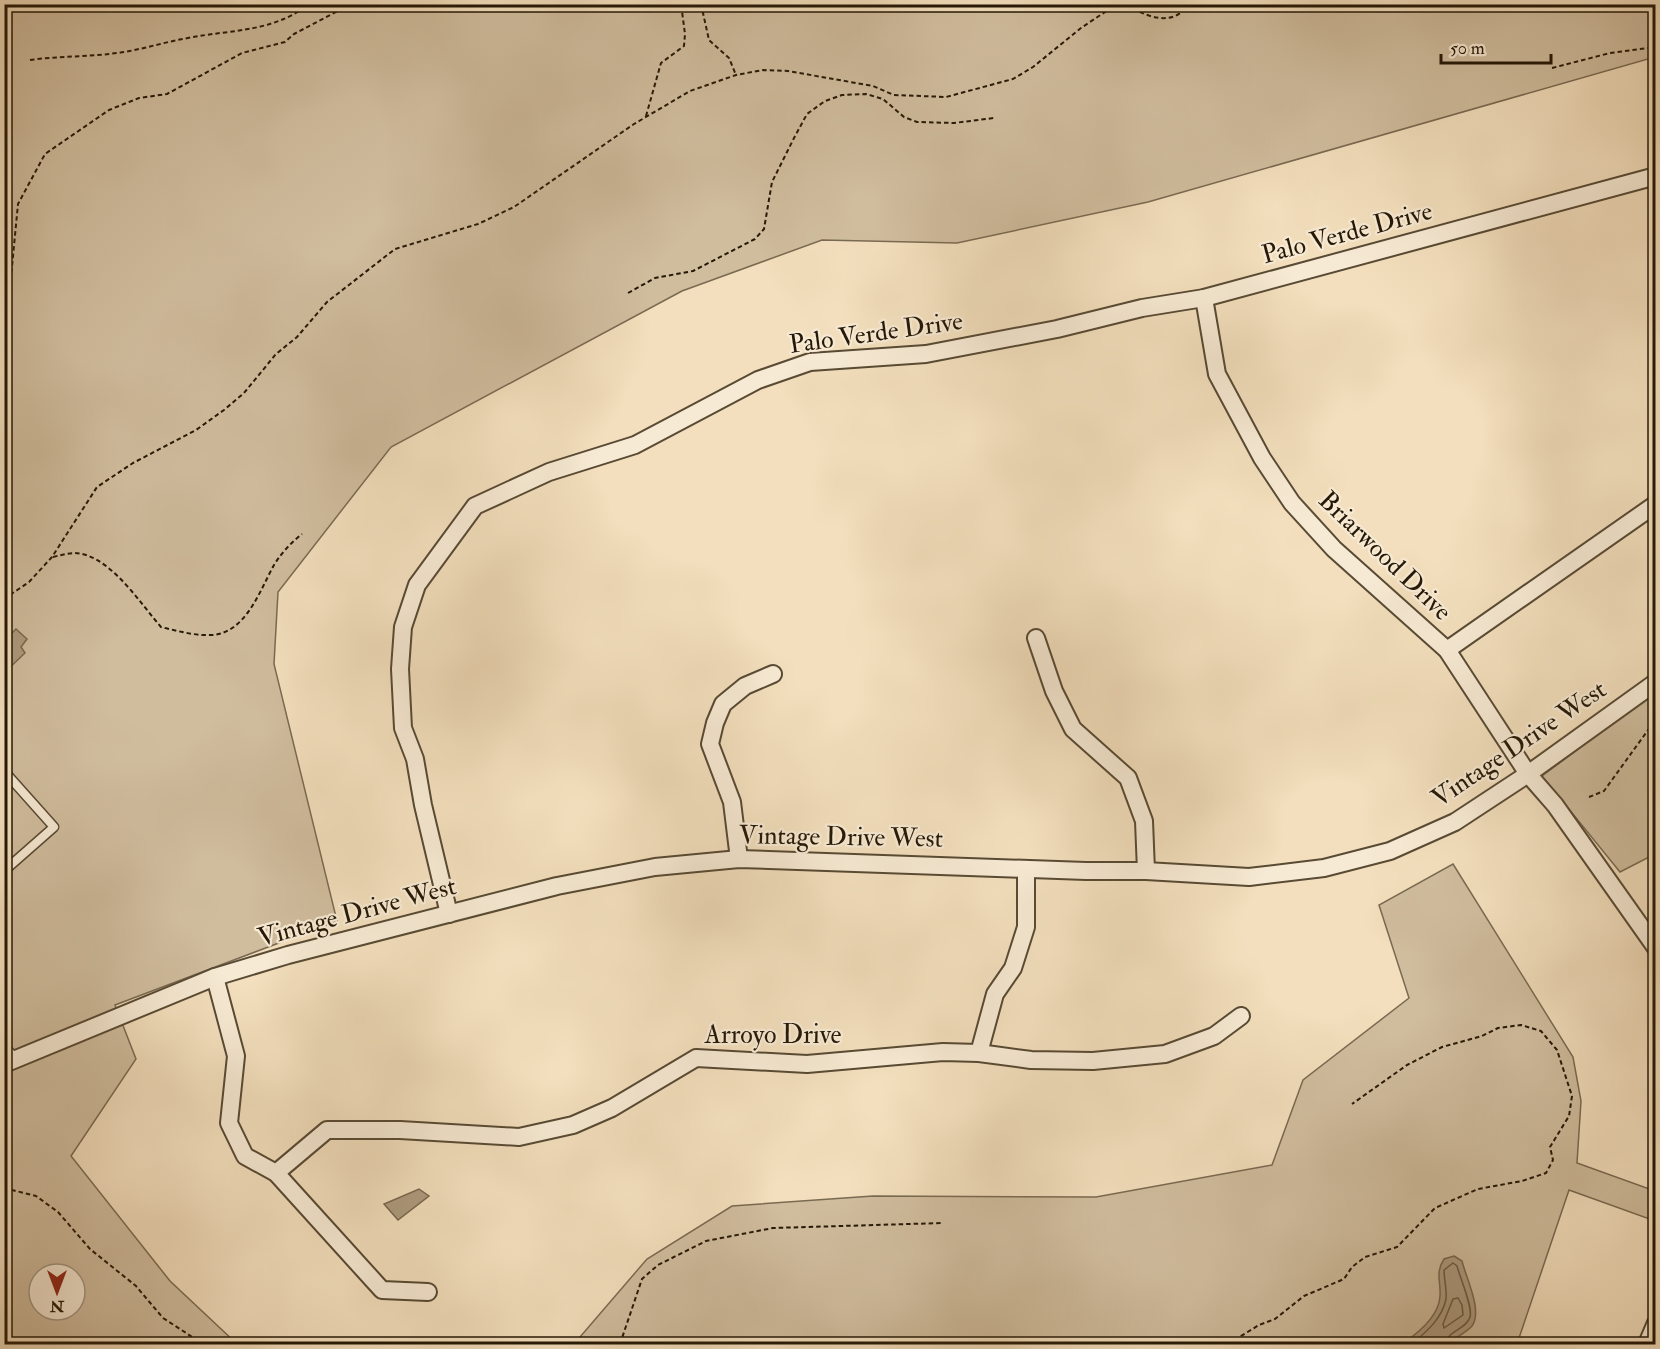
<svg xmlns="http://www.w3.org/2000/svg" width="1660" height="1349" font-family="'IM FELL Double Pica',serif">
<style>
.green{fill:#d0bd9e;stroke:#7a6a52;stroke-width:1.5;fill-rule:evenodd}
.water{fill:#ad9b7f;stroke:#77674f;stroke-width:1.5}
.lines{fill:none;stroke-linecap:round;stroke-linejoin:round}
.shore{stroke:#695a42;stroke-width:1.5}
.service-casing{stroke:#584a34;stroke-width:11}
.minor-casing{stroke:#584a34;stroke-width:20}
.path{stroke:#251806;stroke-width:2;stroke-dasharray:4.5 3;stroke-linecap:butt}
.service{stroke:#f7ead4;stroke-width:8}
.minor{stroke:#f7ead4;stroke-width:16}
.labels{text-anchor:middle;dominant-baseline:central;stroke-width:4.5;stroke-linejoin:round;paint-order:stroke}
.street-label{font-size:26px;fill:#251806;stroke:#f7ead4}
</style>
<rect width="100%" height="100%" fill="#f3dfbd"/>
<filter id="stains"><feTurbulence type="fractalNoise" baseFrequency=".00333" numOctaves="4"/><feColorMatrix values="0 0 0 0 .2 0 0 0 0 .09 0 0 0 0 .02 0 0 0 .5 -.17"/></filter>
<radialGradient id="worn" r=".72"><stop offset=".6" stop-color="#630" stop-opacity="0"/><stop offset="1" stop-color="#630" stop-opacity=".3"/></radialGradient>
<g class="green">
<path d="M 5,5 L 1655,5 L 1655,57 L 1148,202 L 957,243 L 822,240 L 682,291 L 391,447 L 278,592 L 274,664 L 337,921 L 115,1005 L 136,1059 L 71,1156 L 170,1281 L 237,1344 L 5,1344 ZM 39,1274 L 75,1274 L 75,1310 L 39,1310 Z"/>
<path d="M 1655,691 L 1655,854 L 1620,872 L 1542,776 Z"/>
<path d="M 1453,864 L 1573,1057 L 1581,1101 L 1577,1163 L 1655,1191 L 1655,1221 L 1569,1190 L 1517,1344 L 574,1344 L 647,1259 L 732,1206 L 873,1196 L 1096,1197 L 1272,1165 L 1303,1080 L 1409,998 L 1379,905 Z"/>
</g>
<g class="water">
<path d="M 16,629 L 27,639 L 21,647 L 25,653 L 5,672 L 5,640 Z"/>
<path d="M 419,1189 L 429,1196 L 398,1220 L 384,1204 Z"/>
<path d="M 1454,1256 L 1462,1261 C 1466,1278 1483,1311 1472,1326 C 1466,1333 1456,1336 1450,1344 L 1402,1344 C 1417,1334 1439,1316 1440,1296 C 1441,1281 1435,1273 1444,1259 Z"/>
</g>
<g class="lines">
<g class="shore">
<path d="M 1458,1298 L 1462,1305 L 1463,1315 L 1444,1328 L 1443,1324 L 1453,1299 Z"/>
<path d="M 1412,1344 C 1426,1332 1442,1319 1446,1299 C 1447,1290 1444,1279 1444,1270 L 1453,1263 L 1457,1266 C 1460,1278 1473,1307 1470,1317 C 1466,1330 1447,1330 1446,1344"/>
</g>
<g class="service-casing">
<g id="service">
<path d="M 4,771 L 54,827 L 4,871"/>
<path d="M 4,908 L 6,910"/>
<path d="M 4,1046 L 16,1059"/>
</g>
</g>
<g class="minor-casing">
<g id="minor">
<path d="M 1204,298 L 1217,374 L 1262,458 L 1292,503 L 1334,549 L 1447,650 L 1528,774 L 1555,805 L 1656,948"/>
<path d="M 1036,638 L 1054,691 L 1073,729 L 1128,778 L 1144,821 L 1146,871"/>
<path d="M 1447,650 L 1656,504"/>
<path d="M 739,859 L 732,802 L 710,744 L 715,723 L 723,704 L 745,686 L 773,674"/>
<path d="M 449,914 L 423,805 L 415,759 L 403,728 L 400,669 L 403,627 L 417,585 L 475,506 L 549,472 L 635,445 L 758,380 L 810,362 L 926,354 L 1057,329 L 1142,308 L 1204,298 L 1656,176"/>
<path d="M 215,977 L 236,1056 L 229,1123 L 245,1156 L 276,1173 L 382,1290 L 428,1292"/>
<path d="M 979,1053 L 995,994 L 1013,968 L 1026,927 L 1026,869"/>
<path d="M 4,1064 L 215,977 L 288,955 L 557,886 L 655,867 L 739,859 L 1086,871 L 1146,871 L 1249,877 L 1324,868 L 1390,851 L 1455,822 L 1528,774 L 1656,682"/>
<path d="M 276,1173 L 327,1130 L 400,1130 L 519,1137 L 573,1125 L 612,1108 L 696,1058 L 807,1064 L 943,1052 L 979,1053 L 1031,1060 L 1093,1061 L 1165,1054 L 1214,1036 L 1241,1016"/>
<path d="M 1647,1344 L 1656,1323"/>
</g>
</g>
<g class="path">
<path d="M 701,4 L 709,40 L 729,58 L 736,75"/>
<path d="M 1127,4 C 1145,17 1173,28 1189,4"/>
<path d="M 30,60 C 59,56 88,57 117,53 C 141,50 164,42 188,38 C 234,29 270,33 310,4"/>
<path d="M 1552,68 L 1610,53 L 1656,47"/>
<path d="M 646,116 L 661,63 L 684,46 L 685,34 L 681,4"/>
<path d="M 628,293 L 655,278 L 693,271 L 755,239 L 764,229 L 772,182 L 794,138 L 807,114 L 825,101 L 842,95 L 866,94 L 883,99 L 904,117 L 917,122 L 954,123 L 994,118"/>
<path d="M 4,302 L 11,277 L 18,204 L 45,154 L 109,110 L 139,98 L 167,94 L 242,53 L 285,42 L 294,34 L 351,4"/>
<path d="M 53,557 C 65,554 75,551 86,555 C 116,565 141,604 161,627 C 178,631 195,636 212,635 C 246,633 260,590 274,565 C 282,552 291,543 302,534"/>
<path d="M 4,599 L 29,582 L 52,557 L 97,487 L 133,463 L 196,430 L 224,410 L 244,393 L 276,354 L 297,337 L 327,302 L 395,249 L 478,224 L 514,207 L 634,124 L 690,91 L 736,75 L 763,70 L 788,71 L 873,86 L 894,95 L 946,97 L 1013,79 L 1033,67 L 1081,28 L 1117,4"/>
<path d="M 1589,797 L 1604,791 L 1656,719"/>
<path d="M 4,1188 L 36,1196 L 58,1212 L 90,1249 L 136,1286 L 163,1318 L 203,1344"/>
<path d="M 620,1344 L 642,1279 L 658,1265 L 706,1241 L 773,1228 L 943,1223"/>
<path d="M 1228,1344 L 1259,1325 L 1275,1319 L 1304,1296 L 1344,1279 L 1352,1267 L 1365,1257 L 1397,1247 L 1435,1208 L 1478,1189 L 1522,1181 L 1546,1173 L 1553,1160 L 1550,1147 L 1569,1116 L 1572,1096 L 1557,1050 L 1541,1031 L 1521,1025 L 1498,1028 L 1482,1036 L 1442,1047 L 1407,1065 L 1352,1104"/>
</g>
<use href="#service" class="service"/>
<use href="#minor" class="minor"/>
</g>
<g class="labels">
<g class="street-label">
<text transform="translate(1347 233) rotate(-15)">Palo Verde Drive</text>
<text transform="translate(876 333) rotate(-8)">Palo Verde Drive</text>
<text transform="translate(1385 556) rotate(44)">Briarwood Drive</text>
<text transform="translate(1519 744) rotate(-34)">Vintage Drive West</text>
<text transform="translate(841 837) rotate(1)">Vintage Drive West</text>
<text transform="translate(357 912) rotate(-15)">Vintage Drive West</text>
<text x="773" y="1035">Arroyo Drive</text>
</g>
</g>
<rect width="1660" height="1349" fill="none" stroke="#f3dfbd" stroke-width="24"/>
<rect x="6" y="6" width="1648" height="1337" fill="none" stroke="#251806" stroke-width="3"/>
<rect x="12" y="12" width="1636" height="1325" fill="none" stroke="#251806" stroke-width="1.5"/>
<g transform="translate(57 1292) rotate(180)"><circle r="28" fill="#f7ead4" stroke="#a39682" stroke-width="1.5"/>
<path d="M0-4.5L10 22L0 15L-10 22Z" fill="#8f2418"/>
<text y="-9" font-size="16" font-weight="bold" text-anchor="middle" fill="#251806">N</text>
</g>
<path d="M1441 54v9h110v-9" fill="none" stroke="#251806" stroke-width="3"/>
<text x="1450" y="54" font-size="18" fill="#251806" stroke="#f7ead4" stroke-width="4.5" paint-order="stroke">50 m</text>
<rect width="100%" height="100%" filter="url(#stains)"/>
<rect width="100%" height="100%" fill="url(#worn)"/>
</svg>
